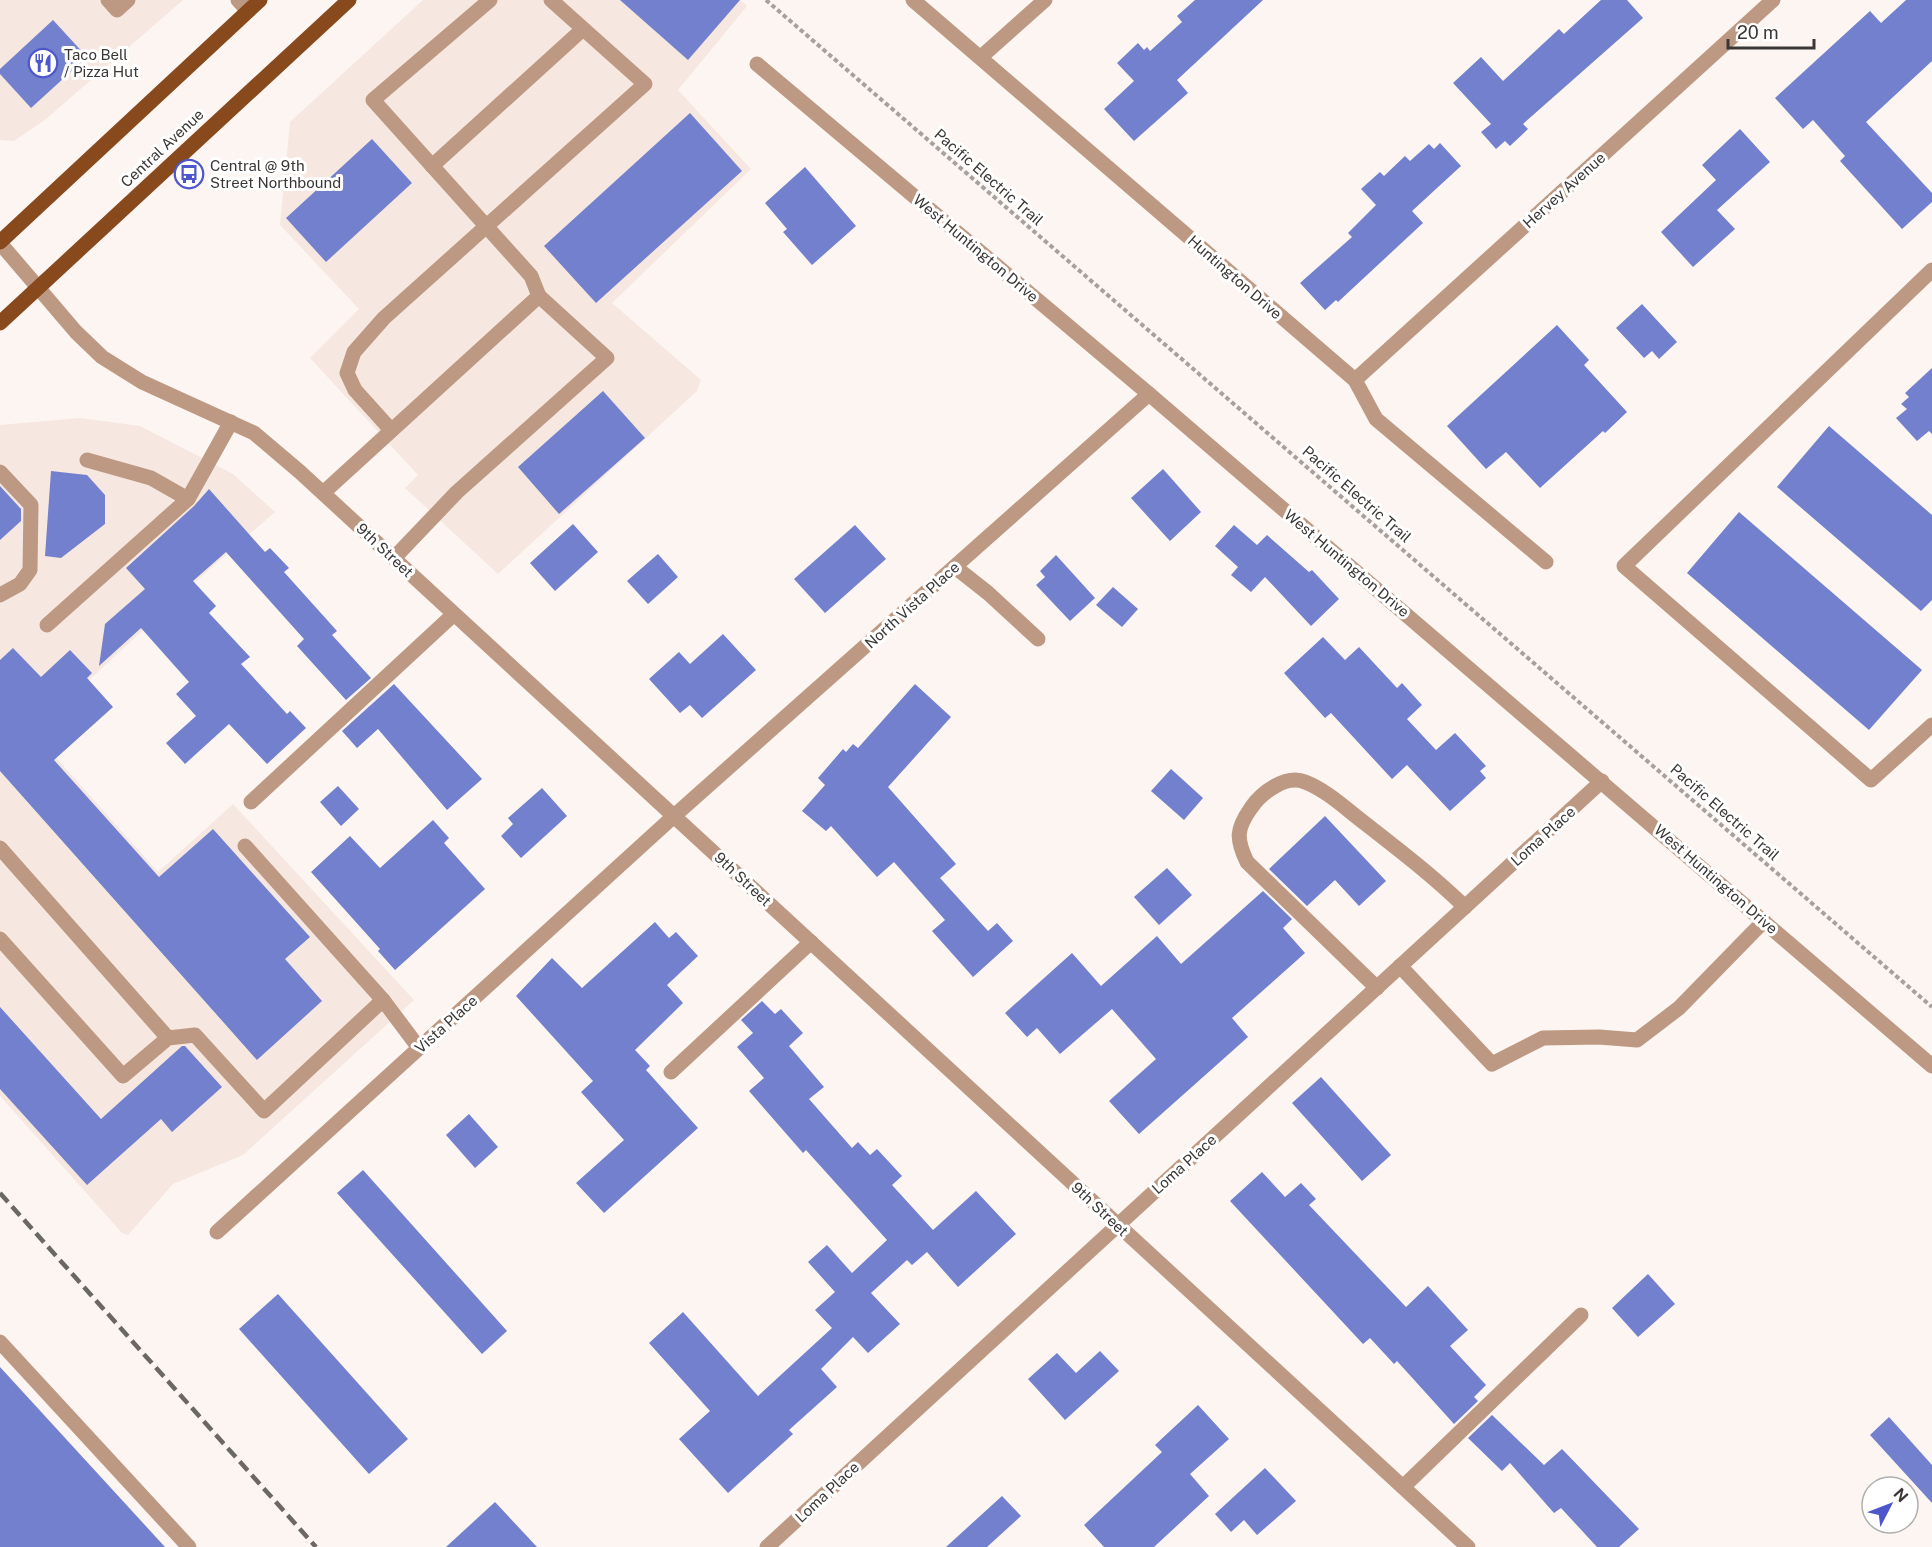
<svg xmlns="http://www.w3.org/2000/svg" width="1932" height="1547" font-family="'Public Sans',sans-serif">
<style>
.built{fill:#f6e8e0}
.building{fill:#7280ce}
.lines{fill:none;stroke-linecap:round;stroke-linejoin:round}
.path{stroke:#a6a19e;stroke-width:4;stroke-dasharray:4.5 3;stroke-linecap:butt}
.minor{stroke:#bd9983;stroke-width:15}
.major{stroke:#884a1d;stroke-width:15}
.rail{stroke:#6b6765;stroke-width:4.5;stroke-dasharray:12 6;stroke-linecap:butt}
.labels{text-anchor:middle;dominant-baseline:central;stroke-width:6;stroke-linejoin:round;paint-order:stroke}
.poi-label{font-size:15px;fill:#3a3736;stroke:#fff;text-anchor:start}
.street-label{font-size:15px;fill:#3a3736;stroke:#fff}
</style>
<rect width="100%" height="100%" fill="#fcf5f1"/>
<g class="built">
<path d="M 0,0 L 183,0 L 46,119 L 14,141 L 0,140 Z"/>
<path d="M 423,0 L 740,0 L 747,6 L 678,90 L 751,169 L 612,303 L 701,380 L 697,391 L 498,574 L 405,488 L 418,475 L 310,358 L 359,309 L 280,225 L 290,122 Z"/>
<path d="M 80,418 L 140,426 L 233,474 L 275,512 L 196,581 L 33,732 L 158,872 L 233,804 L 414,1000 L 243,1155 L 173,1184 L 128,1235 L 122,1233 L 0,1096 L 0,425 Z"/>
</g>
<g class="building">
<path d="M 620,0 L 740,0 L 688,60 Z"/>
<path d="M 1195,0 L 1263,0 L 1177,80 L 1188,93 L 1134,141 L 1104,109 L 1134,81 L 1117,63 L 1138,43 L 1144,50 L 1147,47 L 1150,51 L 1182,22 L 1177,16 Z"/>
<path d="M 1601,0 L 1627,0 L 1643,18 L 1523,124 L 1528,129 L 1510,146 L 1505,141 L 1496,149 L 1481,132 L 1491,124 L 1453,83 L 1481,57 L 1503,81 L 1559,29 L 1564,34 Z"/>
<path d="M 1906,0 L 1932,0 L 1932,61 L 1866,122 L 1932,193 L 1932,202 L 1902,229 L 1840,161 L 1845,156 L 1813,120 L 1803,129 L 1775,98 L 1870,11 L 1881,23 Z"/>
<path d="M 53,20 L 87,57 L 31,108 L 0,74 L 0,69 Z"/>
<path d="M 690,113 L 742,171 L 596,303 L 544,246 Z"/>
<path d="M 1740,129 L 1770,162 L 1717,210 L 1735,229 L 1693,267 L 1661,232 L 1716,180 L 1702,165 Z"/>
<path d="M 372,139 L 412,183 L 326,262 L 286,218 Z"/>
<path d="M 1440,143 L 1461,166 L 1412,211 L 1423,223 L 1338,302 L 1336,300 L 1325,310 L 1300,283 L 1352,237 L 1348,233 L 1376,205 L 1361,189 L 1380,172 L 1384,176 L 1405,156 L 1410,161 L 1429,144 L 1434,149 Z"/>
<path d="M 805,167 L 856,226 L 812,265 L 783,232 L 787,229 L 765,203 Z"/>
<path d="M 1642,304 L 1677,342 L 1659,359 L 1652,351 L 1644,358 L 1616,328 Z"/>
<path d="M 1557,325 L 1589,360 L 1584,365 L 1627,412 L 1605,433 L 1603,431 L 1540,488 L 1506,452 L 1486,469 L 1447,426 Z"/>
<path d="M 1932,368 L 1932,434 L 1929,431 L 1917,441 L 1896,418 L 1907,409 L 1901,404 L 1909,397 L 1905,393 Z"/>
<path d="M 603,391 L 645,438 L 559,514 L 518,467 Z"/>
<path d="M 1829,426 L 1932,515 L 1932,600 L 1921,611 L 1777,487 Z"/>
<path d="M 1163,469 L 1201,512 L 1170,541 L 1131,498 Z"/>
<path d="M 51,471 L 87,475 L 105,495 L 105,524 L 61,558 L 45,556 Z"/>
<path d="M 0,486 L 21,509 L 21,521 L 0,540 Z"/>
<path d="M 209,489 L 265,552 L 270,548 L 289,568 L 284,572 L 337,631 L 332,635 L 371,678 L 346,700 L 297,646 L 304,639 L 226,552 L 193,581 L 216,606 L 209,613 L 250,657 L 241,664 L 287,714 L 290,711 L 306,728 L 267,764 L 229,724 L 185,764 L 166,743 L 196,716 L 176,694 L 189,682 L 141,628 L 99,666 L 105,624 L 145,589 L 126,568 L 194,506 Z"/>
<path d="M 1739,512 L 1922,670 L 1869,730 L 1687,573 Z"/>
<path d="M 573,524 L 598,552 L 555,591 L 530,563 Z"/>
<path d="M 855,525 L 886,559 L 825,613 L 794,579 Z"/>
<path d="M 1234,525 L 1257,545 L 1267,535 L 1309,572 L 1312,570 L 1339,599 L 1311,626 L 1265,577 L 1251,592 L 1231,575 L 1238,567 L 1215,546 Z"/>
<path d="M 658,554 L 678,577 L 648,604 L 627,581 Z"/>
<path d="M 1056,555 L 1095,598 L 1070,621 L 1036,585 L 1045,577 L 1040,571 Z"/>
<path d="M 1113,587 L 1138,609 L 1122,627 L 1096,605 Z"/>
<path d="M 723,634 L 756,670 L 702,718 L 690,705 L 680,713 L 649,679 L 679,652 L 690,664 Z"/>
<path d="M 1323,637 L 1345,660 L 1359,647 L 1397,688 L 1402,683 L 1422,705 L 1407,719 L 1436,750 L 1455,733 L 1486,766 L 1480,771 L 1486,778 L 1450,811 L 1407,765 L 1392,779 L 1331,713 L 1325,718 L 1284,673 Z"/>
<path d="M 13,648 L 41,677 L 70,650 L 92,673 L 87,678 L 113,707 L 54,760 L 159,877 L 213,829 L 310,937 L 285,959 L 322,1001 L 257,1060 L 0,771 L 0,660 Z"/>
<path d="M 394,684 L 482,779 L 447,810 L 378,729 L 357,748 L 342,731 Z"/>
<path d="M 915,684 L 951,717 L 888,787 L 956,864 L 940,878 L 988,931 L 997,923 L 1013,941 L 973,977 L 932,931 L 945,920 L 894,862 L 877,877 L 831,826 L 826,831 L 802,811 L 825,785 L 818,778 L 843,749 L 846,752 L 853,744 L 858,748 Z"/>
<path d="M 1171,769 L 1203,798 L 1184,820 L 1151,791 Z"/>
<path d="M 338,786 L 359,809 L 341,826 L 320,802 Z"/>
<path d="M 542,788 L 567,816 L 521,858 L 501,836 L 513,824 L 508,818 Z"/>
<path d="M 1325,816 L 1386,881 L 1359,906 L 1335,880 L 1307,906 L 1269,869 Z"/>
<path d="M 433,820 L 449,838 L 444,843 L 485,889 L 395,970 L 378,951 L 380,949 L 311,872 L 350,836 L 380,868 Z"/>
<path d="M 1167,868 L 1192,895 L 1159,925 L 1134,897 Z"/>
<path d="M 1263,891 L 1292,919 L 1283,928 L 1305,953 L 1232,1018 L 1248,1037 L 1139,1134 L 1109,1101 L 1156,1059 L 1112,1009 L 1060,1054 L 1037,1028 L 1027,1037 L 1005,1013 L 1072,953 L 1101,986 L 1157,936 L 1181,964 Z"/>
<path d="M 655,922 L 669,938 L 676,932 L 698,956 L 667,985 L 683,1003 L 635,1050 L 650,1066 L 646,1070 L 698,1128 L 604,1213 L 576,1183 L 624,1140 L 581,1092 L 593,1081 L 516,996 L 552,958 L 582,988 Z"/>
<path d="M 762,1001 L 775,1014 L 781,1009 L 803,1033 L 789,1046 L 824,1087 L 809,1099 L 852,1148 L 858,1142 L 870,1155 L 877,1149 L 902,1176 L 892,1185 L 933,1230 L 976,1191 L 1016,1234 L 958,1287 L 927,1252 L 912,1265 L 907,1260 L 871,1293 L 900,1324 L 868,1353 L 853,1337 L 821,1369 L 837,1387 L 789,1430 L 793,1434 L 728,1493 L 679,1439 L 710,1411 L 649,1343 L 683,1312 L 758,1396 L 832,1328 L 815,1310 L 835,1292 L 808,1262 L 827,1245 L 852,1273 L 887,1240 L 806,1150 L 803,1153 L 749,1091 L 764,1078 L 737,1047 L 753,1033 L 741,1020 Z"/>
<path d="M 0,1007 L 101,1119 L 182,1046 L 185,1046 L 222,1087 L 172,1132 L 161,1119 L 87,1185 L 0,1089 Z"/>
<path d="M 1321,1077 L 1391,1155 L 1362,1181 L 1292,1103 Z"/>
<path d="M 469,1114 L 498,1147 L 475,1168 L 446,1135 Z"/>
<path d="M 363,1170 L 507,1331 L 482,1354 L 337,1193 Z"/>
<path d="M 1262,1172 L 1285,1197 L 1301,1183 L 1316,1199 L 1309,1205 L 1406,1307 L 1428,1286 L 1468,1330 L 1450,1346 L 1486,1385 L 1474,1397 L 1478,1401 L 1454,1424 L 1397,1361 L 1394,1364 L 1370,1338 L 1363,1344 L 1230,1201 Z"/>
<path d="M 1648,1274 L 1675,1304 L 1638,1337 L 1612,1308 Z"/>
<path d="M 278,1294 L 408,1439 L 369,1474 L 239,1329 Z"/>
<path d="M 1100,1351 L 1119,1371 L 1065,1420 L 1028,1379 L 1057,1353 L 1076,1373 Z"/>
<path d="M 0,1367 L 165,1547 L 0,1547 Z"/>
<path d="M 1198,1405 L 1229,1439 L 1190,1474 L 1209,1496 L 1154,1547 L 1104,1547 L 1084,1525 L 1162,1452 L 1155,1445 Z"/>
<path d="M 1492,1415 L 1544,1465 L 1562,1449 L 1639,1529 L 1619,1547 L 1597,1547 L 1561,1508 L 1554,1513 L 1510,1463 L 1502,1471 L 1468,1438 Z"/>
<path d="M 1889,1417 L 1932,1465 L 1932,1503 L 1870,1435 Z"/>
<path d="M 1265,1468 L 1296,1501 L 1257,1535 L 1244,1520 L 1231,1532 L 1215,1514 Z"/>
<path d="M 1002,1496 L 1021,1516 L 987,1547 L 946,1547 Z"/>
<path d="M 495,1502 L 537,1547 L 446,1547 Z"/>
</g>
<g class="lines">
<path class="path" d="M 766,0 L 1932,1007"/>
<g class="minor">
<path d="M 108,0 L 117,10 L 128,0"/>
<path d="M 238,0 L 248,11"/>
<path d="M 913,0 L 1355,380 L 1376,419 L 1546,562"/>
<path d="M 981,57 L 1045,0"/>
<path d="M 757,64 L 1149,394 L 1932,1066"/>
<path d="M 432,166 L 583,29"/>
<path d="M 0,243 L 76,332 L 102,357 L 142,382 L 254,433 L 300,472 L 1468,1547"/>
<path d="M 1932,270 L 1624,566 L 1871,780 L 1932,725"/>
<path d="M 1355,380 L 1773,0"/>
<path d="M 391,430 L 355,390 L 347,373 L 354,352 L 384,318 L 645,84 L 551,0"/>
<path d="M 0,472 L 31,505 L 30,570 L 20,584 L 0,595"/>
<path d="M 323,493 L 539,296 L 531,276 L 373,100 L 490,0"/>
<path d="M 188,499 L 231,422"/>
<path d="M 394,558 L 457,492 L 607,358 L 539,296"/>
<path d="M 955,567 L 988,593 L 1038,639"/>
<path d="M 47,625 L 188,499 L 151,478 L 87,460"/>
<path d="M 251,802 L 454,614"/>
<path d="M 245,846 L 383,1000 L 419,1048"/>
<path d="M 0,848 L 168,1038"/>
<path d="M 0,939 L 123,1076 L 168,1038 L 195,1035 L 264,1111 L 383,1000"/>
<path d="M 1400,966 L 1492,1064 L 1543,1038 L 1599,1037 L 1637,1040 L 1679,1008 L 1764,921"/>
<path d="M 1377,988 L 1247,862 C 1236,839 1236,829 1251,808 C 1261,793 1286,774 1305,782 C 1326,790 1345,808 1362,821 C 1398,849 1433,876 1465,907"/>
<path d="M 671,1072 L 811,942"/>
<path d="M 217,1232 L 674,816 L 1149,394"/>
<path d="M 0,1342 L 189,1547"/>
<path d="M 1403,1487 L 1581,1315"/>
<path d="M 767,1547 L 1602,781"/>
</g>
<g class="major">
<path d="M 0,242 L 260,0"/>
<path d="M 0,323 L 349,0"/>
</g>
<path class="rail" d="M 0,1193 L 316,1547"/>
</g>
<defs>
<g id="restaurant-ring" transform="scale(1.5)"><circle r="9.5" fill="#fff" stroke="#4e56cc" stroke-width="1.5"/><path d="M-5-6h1v4h1v-4h1v4h1v-4h1v5L-1.5 .5V6h-2V.5L-5-1ZM5-6V6H3V1.5H1.5Q1.5-4 5-6Z" fill="#4e56cc"/></g>
<g id="bus-ring" transform="scale(1.5)"><circle r="9.5" fill="#fff" stroke="#4e56cc" stroke-width="1.5"/><path d="M-5-6H5V4H4V6H2V4H-2V6H-4V4H-5ZM-3.5-4V0h7V-4ZM-3.5 1.2v1.5H-2V1.2ZM2 1.2v1.5H3.5V1.2Z" fill="#4e56cc"/></g>
</defs>
<g fill-rule="evenodd">
<use href="#restaurant-ring" x="43" y="63"/>
<use href="#bus-ring" x="189" y="174"/>
</g>
<g class="labels">
<g class="poi-label">
<text x="64" y="54">Taco Bell<tspan x="64" dy="17">/ Pizza Hut</tspan></text>
<text x="210" y="165">Central @ 9th<tspan x="210" dy="17">Street Northbound</tspan></text>
</g>
<g class="street-label">
<text transform="translate(162 148) rotate(-43)">Central Avenue</text>
<text transform="translate(989 177) rotate(41)">Pacific Electric Trail</text>
<text transform="translate(1564 190) rotate(-42)">Hervey Avenue</text>
<text transform="translate(976 248) rotate(40)">West Huntington Drive</text>
<text transform="translate(1235 277) rotate(41)">Huntington Drive</text>
<text transform="translate(1357 494) rotate(41)">Pacific Electric Trail</text>
<text transform="translate(385 550) rotate(43)">9th Street</text>
<text transform="translate(1347 563) rotate(40)">West Huntington Drive</text>
<text transform="translate(912 605) rotate(-42)">North Vista Place</text>
<text transform="translate(1725 812) rotate(41)">Pacific Electric Trail</text>
<text transform="translate(1543 836) rotate(-42)">Loma Place</text>
<text transform="translate(743 879) rotate(43)">9th Street</text>
<text transform="translate(1716 879) rotate(41)">West Huntington Drive</text>
<text transform="translate(446 1024) rotate(-42)">Vista Place</text>
<text transform="translate(1184 1164) rotate(-42)">Loma Place</text>
<text transform="translate(1100 1209) rotate(43)">9th Street</text>
<text transform="translate(827 1492) rotate(-43)">Loma Place</text>
</g>
</g>
<g transform="translate(1890 1505) rotate(48)"><circle r="28" fill="#ffffff" stroke="#b0afaf" stroke-width="1.5"/>
<path d="M0-4.5L10 22L0 15L-10 22Z" fill="#4e56cc"/>
<text y="-9" font-size="16" font-weight="bold" text-anchor="middle" fill="#3a3736">N</text>
</g>
<path d="M1728 39v9h86v-9" fill="none" stroke="#3a3736" stroke-width="3"/>
<text x="1737" y="39" font-size="18" fill="#3a3736" stroke="#ffffff" stroke-width="4.5" paint-order="stroke">20 m</text>
</svg>
